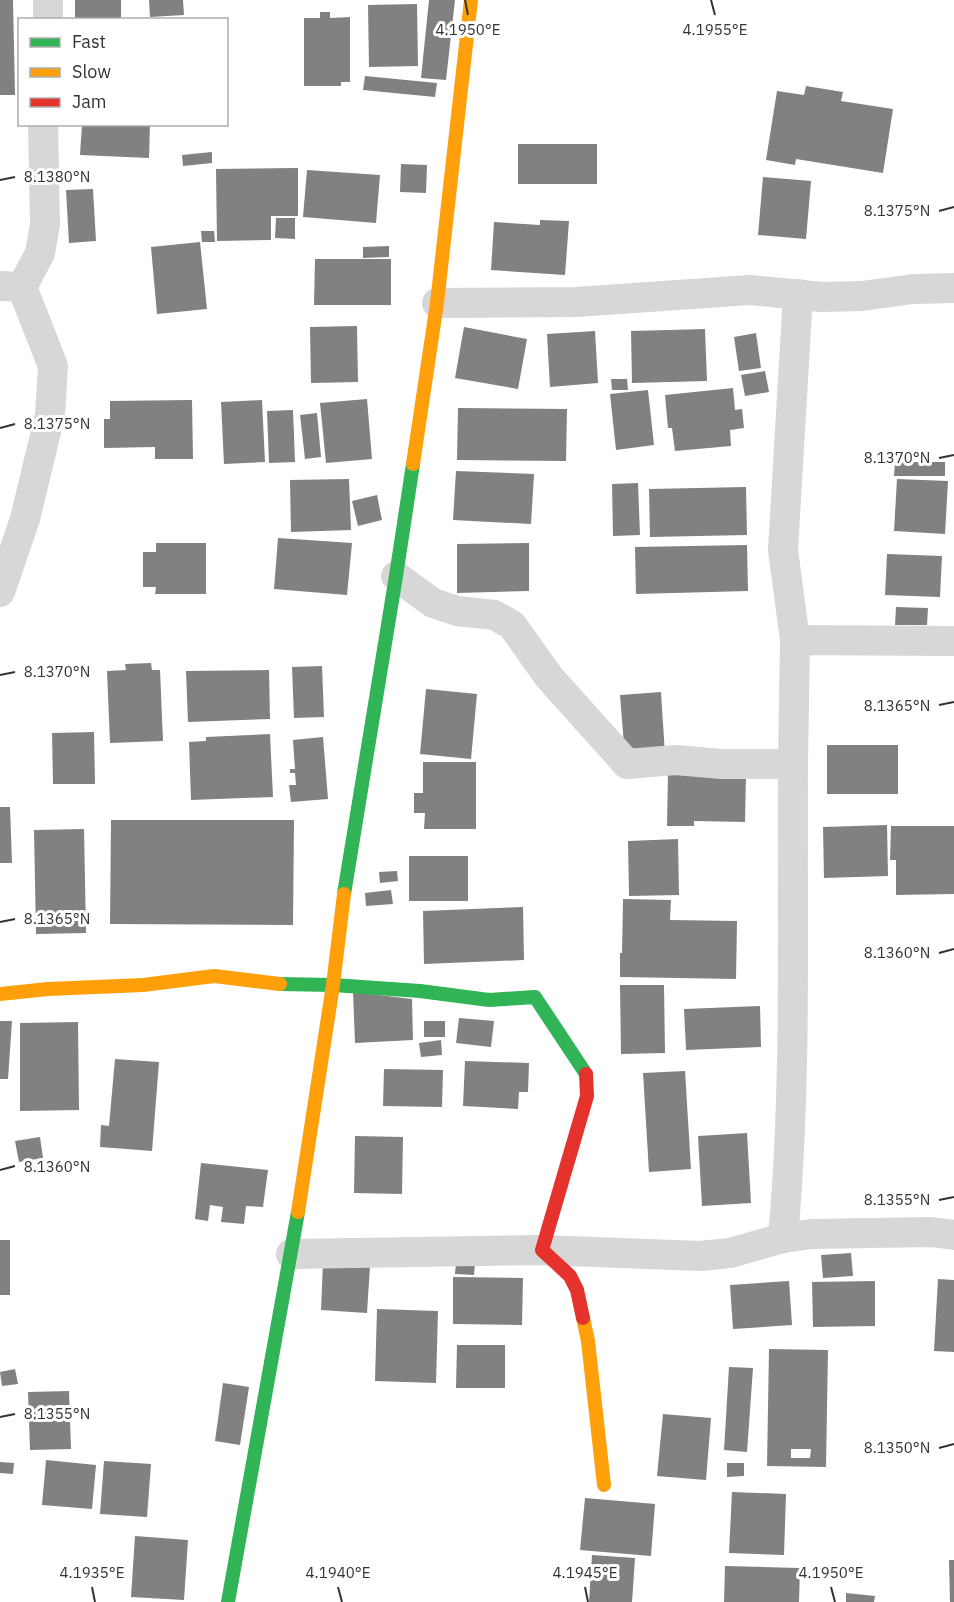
<svg xmlns="http://www.w3.org/2000/svg" width="954" height="1602" font-family="'IBM Plex Sans',sans-serif">
<style>
.building{fill:#818181;fill-rule:evenodd}
.lines{fill:none;stroke-linecap:round;stroke-linejoin:round}
.street{stroke:#d7d7d7;stroke-width:30}
.fast{stroke:#30b455;stroke-width:14}
.slow{stroke:#ff9f0a;stroke-width:14}
.jam{stroke:#e5322d;stroke-width:14}
.ticks{fill:none;stroke:#333;stroke-width:2}
.ticks-label{font-size:15px;text-anchor:middle;fill:#333;stroke:#fff;stroke-width:6;stroke-linejoin:round;paint-order:stroke}
</style>
<rect width="100%" height="100%" fill="#fff"/>
<g class="building">
<path d="M 0,0 L 13,0 L 15,95 L 0,95 Z"/>
<rect x="75" y="0" width="46" height="20"/>
<path d="M 149,0 L 183,0 L 184,15 L 150,17 Z"/>
<path d="M 429,0 L 455,0 L 446,80 L 421,78 Z"/>
<path d="M 417,4 L 418,66 L 369,67 L 368,5 Z"/>
<path d="M 320,12 L 330,12 L 330,18 L 350,17 L 350,82 L 341,82 L 341,86 L 304,86 L 304,18 L 320,18 Z"/>
<path d="M 365,76 L 437,83 L 435,97 L 363,90 Z"/>
<path d="M 806,86 L 843,92 L 841,101 L 893,109 L 883,173 L 796,159 L 795,165 L 766,160 L 777,91 L 804,95 Z"/>
<path d="M 82,124 L 150,124 L 149,158 L 80,155 Z"/>
<rect x="518" y="144" width="79" height="40"/>
<path d="M 212,152 L 212,163 L 183,166 L 182,155 Z"/>
<path d="M 401,164 L 427,165 L 426,193 L 400,192 Z"/>
<path d="M 298,168 L 298,216 L 271,216 L 271,240 L 217,241 L 216,169 Z"/>
<path d="M 307,170 L 380,175 L 376,223 L 303,217 Z"/>
<path d="M 763,177 L 811,181 L 806,239 L 758,235 Z"/>
<path d="M 93,189 L 96,241 L 69,243 L 66,190 Z"/>
<path d="M 276,218 L 295,218 L 295,239 L 275,238 Z"/>
<path d="M 540,220 L 569,221 L 565,275 L 491,270 L 494,222 L 540,225 Z"/>
<path d="M 201,231 L 214,231 L 215,242 L 202,242 Z"/>
<path d="M 200,242 L 207,309 L 157,314 L 151,247 Z"/>
<path d="M 389,246 L 389,257 L 363,258 L 363,247 Z"/>
<path d="M 315,259 L 391,259 L 391,305 L 314,305 Z"/>
<path d="M 357,326 L 358,382 L 311,383 L 310,327 Z"/>
<path d="M 464,327 L 527,339 L 518,389 L 455,378 Z"/>
<path d="M 705,329 L 707,381 L 632,383 L 631,331 Z"/>
<path d="M 595,331 L 598,383 L 550,387 L 547,334 Z"/>
<path d="M 756,333 L 761,368 L 739,371 L 734,337 Z"/>
<path d="M 765,371 L 769,392 L 745,396 L 741,375 Z"/>
<path d="M 611,379 L 627,379 L 628,390 L 612,390 Z"/>
<path d="M 733,388 L 735,410 L 742,409 L 744,428 L 730,430 L 731,446 L 675,451 L 672,428 L 668,428 L 665,395 Z"/>
<path d="M 648,390 L 654,445 L 616,450 L 610,394 Z"/>
<path d="M 367,399 L 372,459 L 326,463 L 320,403 Z"/>
<path d="M 192,400 L 193,459 L 155,459 L 155,447 L 104,448 L 104,419 L 110,419 L 110,401 Z"/>
<path d="M 262,400 L 265,462 L 224,464 L 221,402 Z"/>
<path d="M 458,408 L 567,409 L 566,461 L 457,460 Z"/>
<path d="M 293,410 L 295,462 L 269,463 L 267,411 Z"/>
<path d="M 317,413 L 321,457 L 305,459 L 300,415 Z"/>
<path d="M 895,462 L 945,462 L 945,476 L 894,476 Z"/>
<path d="M 456,471 L 534,474 L 531,524 L 453,520 Z"/>
<path d="M 349,479 L 351,530 L 291,532 L 290,480 Z"/>
<path d="M 897,479 L 948,481 L 945,534 L 894,531 Z"/>
<path d="M 638,483 L 640,535 L 613,536 L 612,484 Z"/>
<path d="M 746,487 L 747,535 L 650,537 L 649,489 Z"/>
<path d="M 377,495 L 382,520 L 358,526 L 352,501 Z"/>
<path d="M 278,538 L 352,543 L 347,595 L 274,589 Z"/>
<path d="M 156,543 L 206,543 L 206,594 L 155,594 L 156,587 L 143,587 L 143,552 L 156,552 Z"/>
<path d="M 529,543 L 529,591 L 457,593 L 457,544 Z"/>
<path d="M 747,545 L 748,591 L 636,594 L 635,547 Z"/>
<path d="M 887,554 L 942,556 L 940,597 L 885,595 Z"/>
<path d="M 896,607 L 928,608 L 927,625 L 895,625 Z"/>
<path d="M 151,663 L 152,670 L 160,670 L 163,741 L 110,743 L 107,671 L 126,670 L 125,664 Z"/>
<path d="M 322,666 L 324,717 L 294,718 L 292,667 Z"/>
<path d="M 269,670 L 270,719 L 188,722 L 186,671 Z"/>
<path d="M 426,689 L 477,694 L 471,759 L 420,754 Z"/>
<path d="M 661,692 L 665,755 L 625,758 L 620,695 Z"/>
<path d="M 94,732 L 95,784 L 53,784 L 52,733 Z"/>
<path d="M 270,734 L 273,797 L 191,800 L 189,742 L 206,741 L 206,737 Z"/>
<path d="M 323,737 L 328,799 L 291,802 L 289,785 L 296,785 L 295,773 L 290,773 L 290,769 L 295,769 L 293,740 Z"/>
<rect x="827" y="745" width="71" height="49"/>
<path d="M 423,762 L 476,762 L 476,829 L 424,829 L 425,813 L 414,813 L 414,793 L 423,793 Z"/>
<path d="M 668,773 L 746,774 L 745,822 L 694,821 L 694,826 L 667,826 Z"/>
<path d="M 0,807 L 10,807 L 12,863 L 0,863 Z"/>
<path d="M 111,820 L 294,820 L 293,925 L 110,924 Z"/>
<path d="M 887,825 L 888,876 L 824,878 L 823,827 Z"/>
<path d="M 891,826 L 954,826 L 954,894 L 896,895 L 896,860 L 890,860 Z"/>
<path d="M 84,829 L 86,933 L 36,934 L 34,830 Z"/>
<path d="M 678,839 L 679,895 L 629,896 L 628,841 Z"/>
<rect x="409" y="856" width="59" height="45"/>
<path d="M 397,871 L 398,881 L 380,883 L 379,872 Z"/>
<path d="M 391,890 L 393,904 L 366,906 L 365,893 Z"/>
<path d="M 623,899 L 671,900 L 670,920 L 737,921 L 736,979 L 620,977 L 620,953 L 622,953 Z"/>
<path d="M 523,907 L 524,960 L 424,964 L 423,911 Z"/>
<path d="M 620,985 L 664,985 L 665,1053 L 621,1054 Z"/>
<path d="M 353,992 L 412,999 L 413,1040 L 355,1043 Z"/>
<path d="M 760,1006 L 761,1047 L 686,1050 L 684,1009 Z"/>
<path d="M 459,1018 L 494,1021 L 491,1047 L 456,1043 Z"/>
<path d="M 0,1021 L 12,1021 L 8,1079 L 0,1079 Z"/>
<rect x="424" y="1021" width="21" height="16"/>
<path d="M 78,1022 L 79,1110 L 20,1111 L 20,1023 Z"/>
<path d="M 441,1040 L 442,1055 L 421,1057 L 419,1043 Z"/>
<path d="M 115,1059 L 159,1062 L 152,1151 L 100,1147 L 101,1125 L 109,1126 Z"/>
<path d="M 465,1061 L 529,1063 L 528,1092 L 519,1092 L 518,1109 L 463,1106 Z"/>
<path d="M 384,1069 L 443,1070 L 442,1107 L 383,1106 Z"/>
<path d="M 685,1071 L 691,1169 L 649,1172 L 643,1073 Z"/>
<path d="M 747,1133 L 751,1203 L 702,1206 L 698,1136 Z"/>
<path d="M 355,1136 L 403,1137 L 402,1194 L 354,1193 Z"/>
<path d="M 40,1137 L 43,1158 L 19,1162 L 15,1141 Z"/>
<path d="M 201,1163 L 268,1170 L 263,1207 L 246,1206 L 244,1224 L 221,1222 L 223,1207 L 210,1205 L 208,1221 L 195,1219 Z"/>
<rect x="0" y="1240" width="10" height="55"/>
<path d="M 851,1253 L 853,1276 L 823,1278 L 821,1255 Z"/>
<path d="M 323,1263 L 370,1266 L 367,1313 L 321,1310 Z"/>
<path d="M 456,1263 L 475,1264 L 474,1275 L 455,1274 Z"/>
<path d="M 453,1277 L 523,1278 L 522,1325 L 453,1324 Z"/>
<path d="M 938,1279 L 954,1280 L 954,1352 L 934,1351 Z"/>
<path d="M 789,1281 L 792,1325 L 733,1329 L 730,1285 Z"/>
<path d="M 875,1281 L 875,1326 L 813,1327 L 812,1282 Z"/>
<path d="M 377,1309 L 438,1311 L 436,1383 L 375,1381 Z"/>
<path d="M 457,1345 L 505,1345 L 505,1388 L 456,1388 Z"/>
<path d="M 769,1349 L 828,1350 L 826,1467 L 767,1466 ZM 791,1449 L 811,1449 L 810,1458 L 791,1458 Z"/>
<path d="M 729,1367 L 753,1368 L 747,1452 L 724,1450 Z"/>
<path d="M 15,1369 L 18,1384 L 2,1386 L 0,1372 Z"/>
<path d="M 223,1383 L 249,1387 L 240,1445 L 215,1441 Z"/>
<path d="M 69,1391 L 71,1449 L 30,1450 L 28,1392 Z"/>
<path d="M 663,1414 L 711,1418 L 706,1480 L 657,1476 Z"/>
<path d="M 46,1460 L 96,1465 L 92,1509 L 42,1505 Z"/>
<path d="M 104,1461 L 151,1464 L 147,1517 L 100,1514 Z"/>
<path d="M 0,1462 L 14,1463 L 13,1474 L 0,1473 Z"/>
<path d="M 727,1463 L 744,1463 L 744,1476 L 727,1477 Z"/>
<path d="M 732,1492 L 786,1494 L 784,1555 L 729,1553 Z"/>
<path d="M 585,1498 L 655,1504 L 651,1556 L 580,1550 Z"/>
<path d="M 135,1536 L 188,1540 L 184,1600 L 131,1597 Z"/>
<path d="M 592,1555 L 635,1558 L 632,1602 L 589,1602 Z"/>
<path d="M 949,1560 L 954,1560 L 954,1602 L 950,1602 Z"/>
<path d="M 725,1566 L 800,1568 L 799,1602 L 724,1602 Z"/>
<path d="M 846,1593 L 875,1596 L 874,1602 L 846,1602 Z"/>
</g>
<g class="lines">
<g class="street">
<path d="M 48,20 L 48,0"/>
<path d="M 0,286 L 22,287 L 40,253 L 45,224 L 43,124"/>
<path d="M 437,303 L 576,302 L 750,290 L 822,297 L 862,296 L 913,289 L 954,288"/>
<path d="M 396,576 L 433,603 L 457,611 L 494,615 L 512,625 L 549,677 L 627,764 L 675,760 L 722,764 L 793,764 L 795,640 L 954,641"/>
<path d="M 0,592 L 25,519 L 50,415 L 53,366 L 22,287"/>
<path d="M 795,640 L 783,550 L 798,294"/>
<path d="M 783,1238 C 797,1081 792,922 793,764"/>
<path d="M 291,1254 L 542,1250 L 700,1256 L 730,1253 L 783,1238 L 812,1234 L 931,1232 L 954,1235"/>
</g>
<g class="fast">
<path d="M 344,894 L 396,576 L 413,464"/>
<path d="M 280,984 L 333,985 L 420,991 L 489,1000 L 535,997 L 586,1074"/>
<path d="M 228,1602 L 298,1212"/>
</g>
<g class="slow">
<path d="M 413,464 L 437,303 L 471,0"/>
<path d="M 0,994 L 48,989 L 143,985 L 214,976 L 280,984"/>
<path d="M 298,1212 L 333,985 L 344,894"/>
<path d="M 583,1318 L 588,1341 L 604,1485"/>
</g>
<path class="jam" d="M 583,1318 L 577,1290 L 570,1276 L 542,1250 L 587,1096 L 586,1074"/>
</g>
<path class="ticks" d="M 465,0 L 468,15M 711,0 L 715,15M 0,180 L 15,177M 939,211 L 954,207M 0,428 L 15,424M 939,458 L 954,455M 0,675 L 15,672M 939,705 L 954,702M 0,922 L 15,919M 939,953 L 954,949M 0,1170 L 15,1166M 939,1200 L 954,1197M 0,1417 L 15,1414M 939,1448 L 954,1444M 92,1587 L 95,1602M 338,1587 L 342,1602M 585,1587 L 588,1602M 831,1587 L 835,1602"/>
<g class="ticks-label">
<text x="468" y="35">4.1950°E</text>
<text x="715" y="35">4.1955°E</text>
<text x="57" y="182">8.1380°N</text>
<text x="897" y="216">8.1375°N</text>
<text x="57" y="429">8.1375°N</text>
<text x="897" y="463">8.1370°N</text>
<text x="57" y="677">8.1370°N</text>
<text x="897" y="711">8.1365°N</text>
<text x="57" y="924">8.1365°N</text>
<text x="897" y="958">8.1360°N</text>
<text x="57" y="1172">8.1360°N</text>
<text x="897" y="1205">8.1355°N</text>
<text x="57" y="1419">8.1355°N</text>
<text x="897" y="1453">8.1350°N</text>
<text x="92" y="1578">4.1935°E</text>
<text x="338" y="1578">4.1940°E</text>
<text x="585" y="1578">4.1945°E</text>
<text x="831" y="1578">4.1950°E</text>
</g>
<rect x="18" y="18" width="210" height="108" fill="#ffffff" stroke="#adadad" stroke-width="1.5"/>
<rect x="30" y="38" width="30" height="9" fill="#30b455" stroke="#adadad" stroke-width="1.5"/>
<text x="72" y="48" font-size="18" fill="#333333">Fast</text>
<rect x="30" y="68" width="30" height="9" fill="#ff9f0a" stroke="#adadad" stroke-width="1.5"/>
<text x="72" y="78" font-size="18" fill="#333333">Slow</text>
<rect x="30" y="98" width="30" height="9" fill="#e5322d" stroke="#adadad" stroke-width="1.5"/>
<text x="72" y="108" font-size="18" fill="#333333">Jam</text>
</svg>
